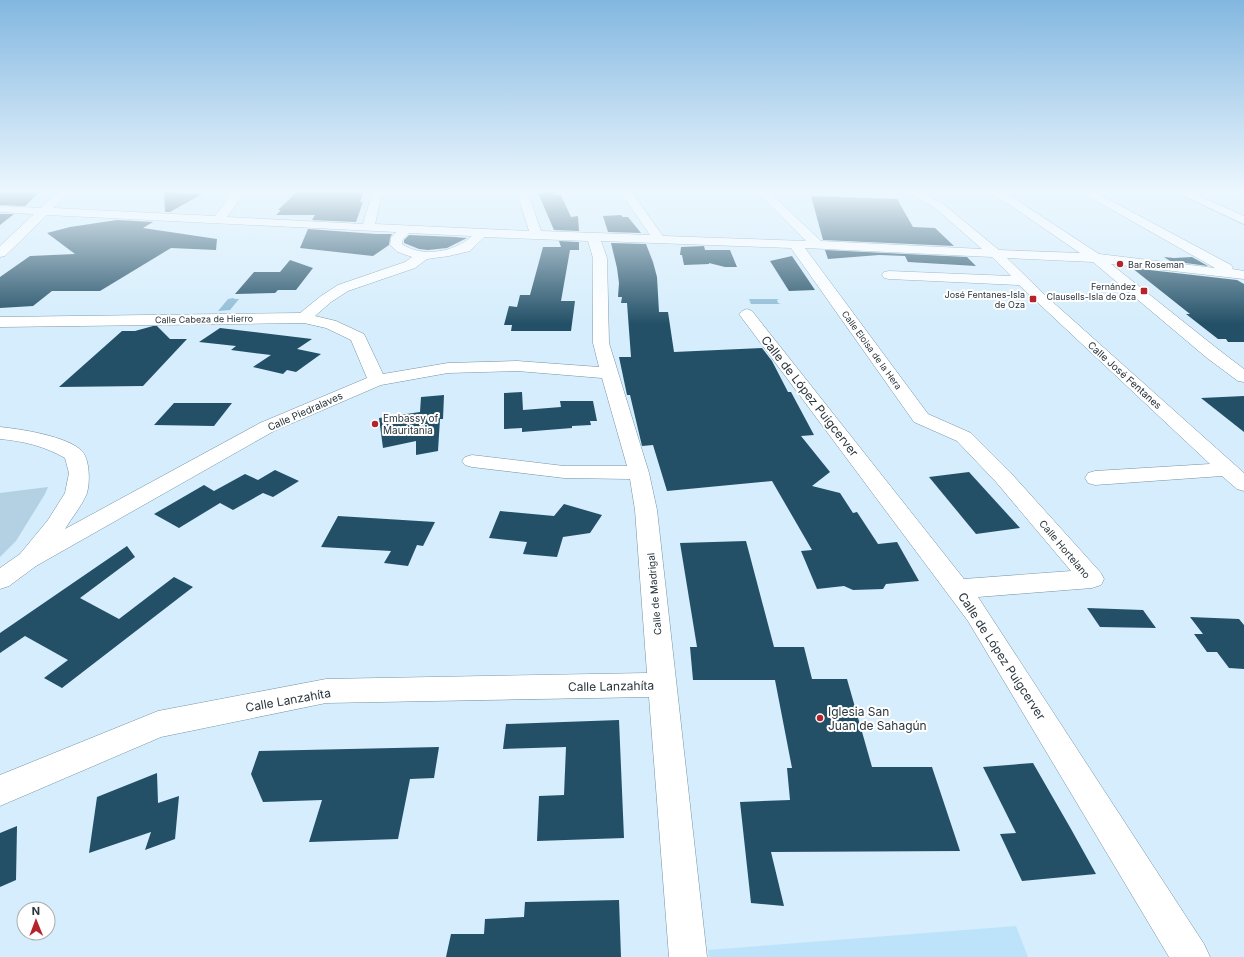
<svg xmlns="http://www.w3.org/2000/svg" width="1244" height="957" font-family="Inter,sans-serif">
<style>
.built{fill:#bce3fa}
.green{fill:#b3d1e2}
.water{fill:#8cbbd5}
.building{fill:#235067}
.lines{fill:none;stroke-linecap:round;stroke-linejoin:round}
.minor-casing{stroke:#7693a4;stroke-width:1}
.minor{fill:#fff;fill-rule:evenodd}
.poi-dot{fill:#b5242d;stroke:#fff;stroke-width:1.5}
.labels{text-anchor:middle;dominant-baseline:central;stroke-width:4;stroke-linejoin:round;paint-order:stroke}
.far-poi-label{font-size:9px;fill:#29353c;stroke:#fff;text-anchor:end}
.far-street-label{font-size:9px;fill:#29353c;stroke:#fff}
.street-label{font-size:10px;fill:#29353c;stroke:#fff}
.poi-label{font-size:10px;fill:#29353c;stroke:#fff;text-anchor:start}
.near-street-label{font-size:12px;fill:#29353c;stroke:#fff}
.near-poi-label{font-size:12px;fill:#29353c;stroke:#fff;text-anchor:start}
</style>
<rect width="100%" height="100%" fill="#d5edfc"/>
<path class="built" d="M 1016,926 L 1028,957 L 709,957 L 708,950 Z"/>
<path class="green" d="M 48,487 L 45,494 L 16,541 L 0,557 L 0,493 Z"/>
<g class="water">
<path d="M 233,298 L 235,299 L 239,299 L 230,310 L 218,311 L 228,299 Z"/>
<path d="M 749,299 L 779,299 L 777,300 L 778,303 L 781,304 L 751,304 Z"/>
</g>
<g class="building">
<path d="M 0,190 L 42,190 L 25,206 L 0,205 Z"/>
<path d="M 299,190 L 364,190 L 360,202 L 363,202 L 356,222 L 312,220 L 315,215 L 276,215 L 281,210 L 278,210 Z"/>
<path d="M 164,192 L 202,194 L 170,212 L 165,212 Z"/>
<path d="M 554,192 L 556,195 L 561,195 L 571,217 L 578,216 L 579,231 L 554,230 L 538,193 Z"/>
<path d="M 811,196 L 897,199 L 913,227 L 935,228 L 954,246 L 823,240 Z"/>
<path d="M 0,214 L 14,214 L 0,225 Z"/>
<path d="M 621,215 L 623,217 L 628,217 L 641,233 L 608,232 L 603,216 Z"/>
<path d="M 117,220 L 153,222 L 143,228 L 217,239 L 216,250 L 171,248 L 100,291 L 52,291 L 33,306 L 0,308 L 0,277 L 30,256 L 75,254 L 47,233 L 70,227 Z"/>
<path d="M 308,229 L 376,234 L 392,234 L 390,238 L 389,245 L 373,256 L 300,248 Z"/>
<path d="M 409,235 L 455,237 L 467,238 L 447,248 L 428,250 L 419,249 L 404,243 L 404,240 Z"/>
<path d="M 559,241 L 579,242 L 579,250 L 570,250 L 561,301 L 575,301 L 571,331 L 511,331 L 512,325 L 504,325 L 509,306 L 517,307 L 520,295 L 530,295 L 543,247 L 561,247 Z"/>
<path d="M 611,243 L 646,244 L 653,262 L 657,277 L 659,312 L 668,312 L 674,352 L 762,348 L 772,361 L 788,392 L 791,392 L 814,435 L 801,436 L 830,472 L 812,486 L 840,493 L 853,513 L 857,512 L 878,544 L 897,542 L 919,581 L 886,584 L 883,589 L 853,590 L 844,586 L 817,589 L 801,551 L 812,550 L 772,481 L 667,491 L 653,445 L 642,446 L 630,395 L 627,395 L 619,357 L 631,357 L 627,303 L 621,303 L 622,297 L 618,297 L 619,283 L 617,268 Z"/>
<path d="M 704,246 L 705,250 L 730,250 L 737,267 L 725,267 L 709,263 L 709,264 L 684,265 L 682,255 L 680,255 L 681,247 Z"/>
<path d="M 825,250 L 967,257 L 976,266 L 908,262 L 905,256 L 879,255 L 828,259 Z"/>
<path d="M 792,256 L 815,290 L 789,291 L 770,261 Z"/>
<path d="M 1164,257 L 1174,258 L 1192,257 L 1208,266 L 1170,261 Z"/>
<path d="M 290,260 L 313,268 L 296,290 L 278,290 L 275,293 L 235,294 L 254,272 L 280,272 Z"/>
<path d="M 1132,268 L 1237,280 L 1244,284 L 1244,342 L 1228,342 L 1226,339 L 1218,339 L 1186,314 L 1190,314 Z"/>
<path d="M 153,326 L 157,326 L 170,339 L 187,339 L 143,386 L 59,387 L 122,331 L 135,331 Z"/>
<path d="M 220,328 L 312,339 L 297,349 L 321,354 L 296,372 L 287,370 L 283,374 L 253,367 L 271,355 L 231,350 L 236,346 L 199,342 Z"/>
<path d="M 522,392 L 523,410 L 561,407 L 560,401 L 593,401 L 597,421 L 590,421 L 591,425 L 572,426 L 572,428 L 522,432 L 522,428 L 504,429 L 504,393 Z"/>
<path d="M 444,395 L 443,419 L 440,419 L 438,451 L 416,455 L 416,441 L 383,448 L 379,418 L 420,412 L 421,397 Z"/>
<path d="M 1244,396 L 1244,432 L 1201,398 Z"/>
<path d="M 174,403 L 232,403 L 214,426 L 154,425 Z"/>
<path d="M 275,470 L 299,481 L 273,497 L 263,493 L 233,510 L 220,503 L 179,528 L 154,514 L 204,485 L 214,491 L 245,474 L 258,480 Z"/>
<path d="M 969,472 L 1020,528 L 976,534 L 929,477 Z"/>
<path d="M 564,504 L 602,515 L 590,533 L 563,537 L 557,557 L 523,554 L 527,542 L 489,538 L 500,511 L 554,516 Z"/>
<path d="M 338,516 L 435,522 L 423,546 L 417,545 L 408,566 L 384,563 L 391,551 L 321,547 Z"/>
<path d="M 746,541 L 774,647 L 804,647 L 812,679 L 847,679 L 872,767 L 932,767 L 960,851 L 771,852 L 784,906 L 751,903 L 740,802 L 790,800 L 787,768 L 792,768 L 775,680 L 693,680 L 690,647 L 697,647 L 680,543 Z"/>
<path d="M 127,546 L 135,557 L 80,598 L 119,619 L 174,577 L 193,587 L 62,688 L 44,678 L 68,660 L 25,636 L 0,653 L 0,633 Z"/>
<path d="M 1087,608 L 1143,610 L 1156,628 L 1100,627 Z"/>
<path d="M 1190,617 L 1239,619 L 1244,625 L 1244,669 L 1229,668 L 1217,652 L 1207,652 L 1194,634 L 1203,634 Z"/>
<path d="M 619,720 L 624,838 L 537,841 L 539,796 L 564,795 L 566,747 L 503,749 L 506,724 Z"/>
<path d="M 439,747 L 434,778 L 410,779 L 398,839 L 309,842 L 322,800 L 263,802 L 251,774 L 259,751 Z"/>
<path d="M 1033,763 L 1071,829 L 1096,874 L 1022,881 L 1000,834 L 1016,833 L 983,767 Z"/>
<path d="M 157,773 L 158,803 L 179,796 L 175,839 L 145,850 L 151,832 L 89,853 L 97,797 Z"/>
<path d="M 17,826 L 16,880 L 0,887 L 0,833 Z"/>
<path d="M 619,900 L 621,957 L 446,957 L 451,934 L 484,934 L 485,919 L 524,917 L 525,902 Z"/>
</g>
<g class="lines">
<g class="minor-casing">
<g id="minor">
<path d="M 59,190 L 71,190 L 53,208 L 215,216 L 235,190 L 246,190 L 227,217 L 363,224 L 373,190 L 383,190 L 375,224 L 529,231 L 516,190 L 527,190 L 541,231 L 650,235 L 619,190 L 630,190 L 663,236 L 806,241 L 755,190 L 767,190 L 821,241 L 982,249 L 935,208 L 904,190 L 918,190 L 943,204 L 999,250 L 1080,253 L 1007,203 L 983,190 L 998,190 L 1015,199 L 1099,254 L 1215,268 L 1077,190 L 1091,190 L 1231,265 L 1233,268 L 1232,269 L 1244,271 L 1244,279 L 1111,264 L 1219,350 L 1244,369 L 1244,382 L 1238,381 L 1207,358 L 1093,262 L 1007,258 L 1046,296 L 1244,473 L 1244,491 L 1237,489 L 1222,476 L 1095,485 L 1088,483 L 1085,478 L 1088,473 L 1095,471 L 1210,464 L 1019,285 L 889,279 L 884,278 L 882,275 L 884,272 L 889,271 L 1011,276 L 992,257 L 805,248 L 928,414 L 971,433 L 1010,472 L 1101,573 L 1104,579 L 1101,585 L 1092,588 L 978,597 L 1204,944 L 1210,957 L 1169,957 L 968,621 L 739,314 L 742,311 L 747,309 L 752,311 L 964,579 L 1071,571 L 996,482 L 957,441 L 914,422 L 791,248 L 601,241 L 607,258 L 609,343 L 649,473 L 657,510 L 707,957 L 669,957 L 649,697 L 326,703 L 161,737 L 0,806 L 0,775 L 158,711 L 326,679 L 647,673 L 635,510 L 630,479 L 564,478 L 472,467 L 465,465 L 462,461 L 465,457 L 472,455 L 564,466 L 627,466 L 602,378 L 517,371 L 448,373 L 381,385 L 274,431 L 36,566 L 9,586 L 0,589 L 0,568 L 20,554 L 48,520 L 65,493 L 69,473 L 65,458 C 44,446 23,441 0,439 L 0,427 C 20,429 67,436 82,451 C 90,460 90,482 87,493 C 83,504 71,519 65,529 L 260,423 L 367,378 L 351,340 L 326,328 L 304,323 L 0,327 L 0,317 L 300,313 L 321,296 L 338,285 L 405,262 L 412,257 L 398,252 L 390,245 L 391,238 L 396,232 L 47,215 L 5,256 L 0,257 L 0,246 L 34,214 L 0,212 L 0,206 L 41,208 ZM 409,233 L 472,236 C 456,252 421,258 402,244 L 403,239 ZM 484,237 L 588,241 L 593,258 L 593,343 L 599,367 L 517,361 L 448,363 L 383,374 L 364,334 L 336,321 L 315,316 L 331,302 L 348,291 L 415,268 L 427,259 L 449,256 L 470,251 Z"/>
<path d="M 1171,190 L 1186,190 L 1244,216 L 1244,224 Z"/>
<path d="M 1237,190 L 1244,190 L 1244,194 Z"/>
</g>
</g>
<use href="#minor" class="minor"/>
</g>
<linearGradient id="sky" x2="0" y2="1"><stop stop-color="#83b7e0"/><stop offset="0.59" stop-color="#ecf7fe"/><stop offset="1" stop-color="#ecf7fe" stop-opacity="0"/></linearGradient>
<rect width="1244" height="324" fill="url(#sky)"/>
<g class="poi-dot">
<circle cx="1120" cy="264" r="4"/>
<rect x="1140" y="287" width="8" height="8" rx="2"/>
<rect x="1029" y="295" width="8" height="8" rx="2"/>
<circle cx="375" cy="424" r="4"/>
<circle cx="820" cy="718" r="4"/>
</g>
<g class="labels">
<g class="far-poi-label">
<text x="1128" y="264" text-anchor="start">Bar Roseman</text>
<text x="1136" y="286">Fernández<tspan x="1136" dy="10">Clausells-Isla de Oza</tspan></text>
<text x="1025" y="294">José Fentanes-Isla<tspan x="1025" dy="10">de Oza</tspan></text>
</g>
<g class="far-street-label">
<text transform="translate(204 319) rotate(-1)">Calle Cabeza de Hierro</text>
<text transform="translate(872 350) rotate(54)">Calle Eloisa de la Hera</text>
</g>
<g class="street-label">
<text transform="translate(1125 375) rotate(42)">Calle José Fentanes</text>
<text transform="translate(305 411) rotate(-24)">Calle Piedralaves</text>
<text transform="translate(1065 549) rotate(50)">Calle Hortelano</text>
<text transform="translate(654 594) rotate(-95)">Calle de Madrigal</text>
</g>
<g class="poi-label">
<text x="383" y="418">Embassy of<tspan x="383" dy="12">Mauritania</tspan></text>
</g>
<g class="near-street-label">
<text transform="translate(810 396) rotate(52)">Calle de López Puigcerver</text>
<text transform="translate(1002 656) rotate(57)">Calle de López Puigcerver</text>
<text transform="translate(611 686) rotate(-1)">Calle Lanzahíta</text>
<text transform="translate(288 700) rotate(-10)">Calle Lanzahíta</text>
</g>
<g class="near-poi-label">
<text x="828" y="711">Iglesia San<tspan x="828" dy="14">Juan de Sahagún</tspan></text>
</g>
</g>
<g transform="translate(36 921) rotate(359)"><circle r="19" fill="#ffffff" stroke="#a9aeb1"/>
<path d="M0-3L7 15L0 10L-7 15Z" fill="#b5242d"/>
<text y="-6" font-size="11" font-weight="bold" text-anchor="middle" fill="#29353c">N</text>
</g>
</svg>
